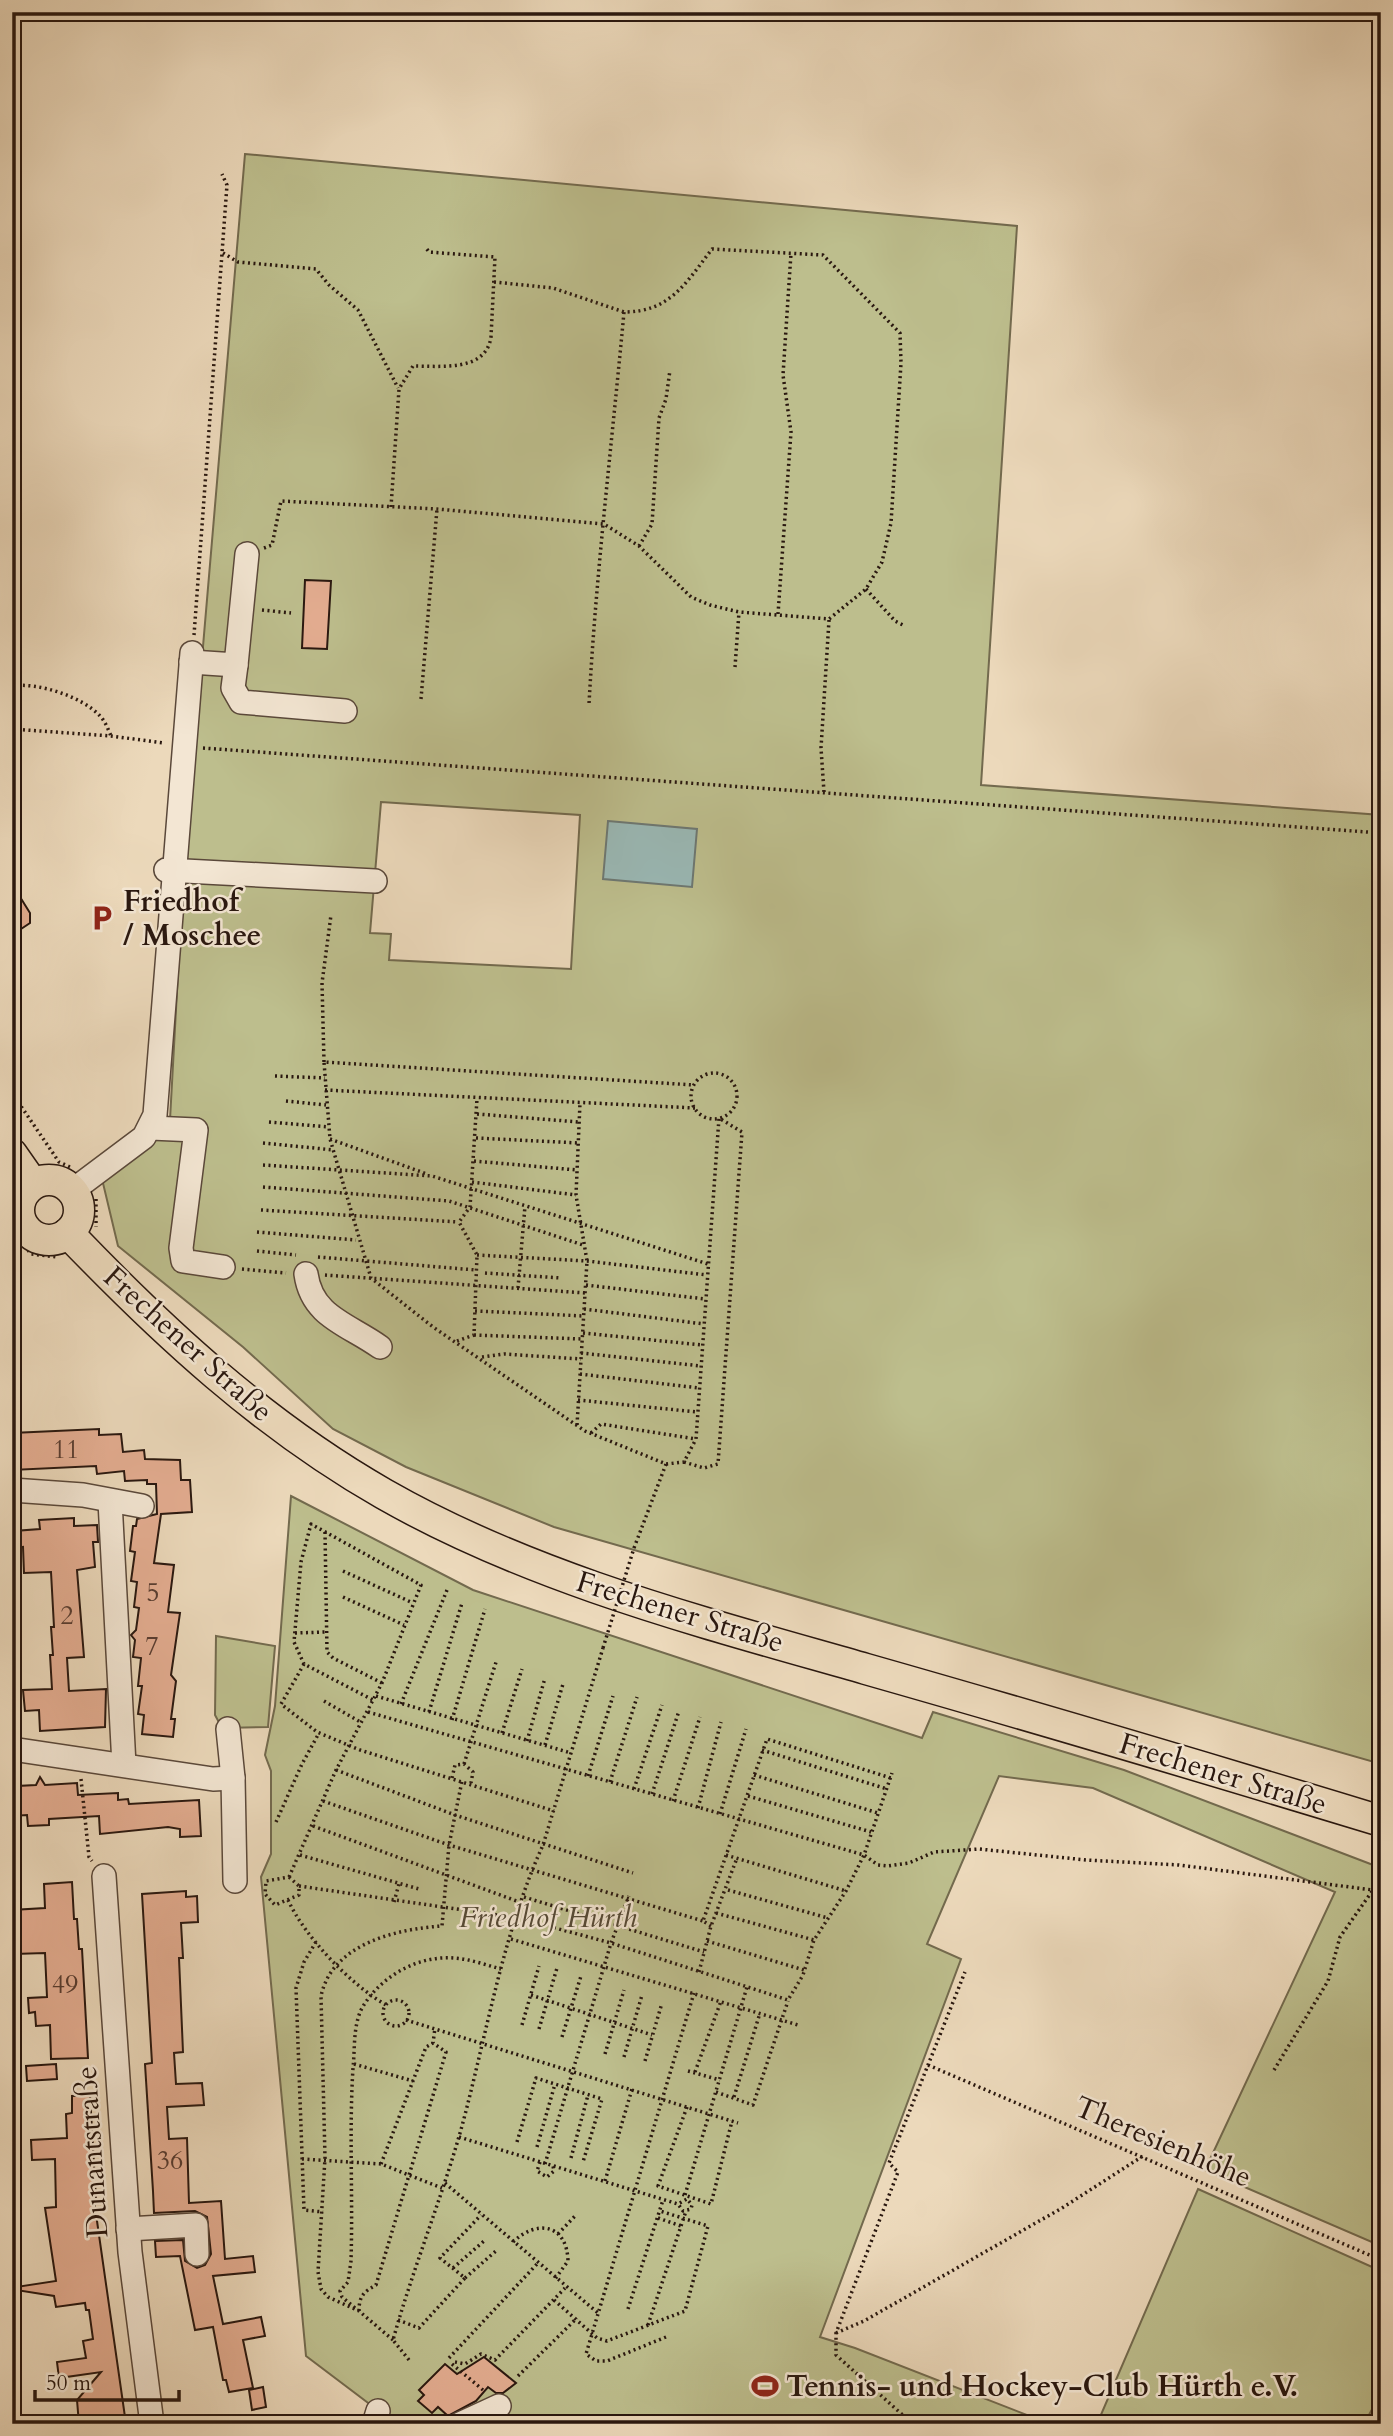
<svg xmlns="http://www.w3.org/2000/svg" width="1393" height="2436" font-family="Cardo,serif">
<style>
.green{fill:#bdbe8d;stroke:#736a4e;stroke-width:2;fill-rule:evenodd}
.water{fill:#9ab9b6;stroke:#6d7873;stroke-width:2}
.building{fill:#e4ad91;stroke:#29170f;stroke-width:2}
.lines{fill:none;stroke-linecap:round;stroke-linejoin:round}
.minor-casing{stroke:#5a483a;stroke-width:26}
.major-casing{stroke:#29170f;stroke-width:33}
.path{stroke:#29170f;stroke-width:3.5;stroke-dasharray:2 3.5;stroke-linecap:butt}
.minor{stroke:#f3e6d3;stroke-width:23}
.major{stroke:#ecd9bb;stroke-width:30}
.path-bridge{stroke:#29170f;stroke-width:3.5;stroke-dasharray:2 3.5;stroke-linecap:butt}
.labels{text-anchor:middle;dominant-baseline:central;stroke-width:5;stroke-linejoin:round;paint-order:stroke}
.number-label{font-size:26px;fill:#583c30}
.poi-label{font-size:30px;font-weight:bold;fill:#29170f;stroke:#f3e6d3;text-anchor:start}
.street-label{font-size:30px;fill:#29170f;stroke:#f3e6d3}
.park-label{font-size:30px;font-style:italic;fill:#554935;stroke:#f3e6d3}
</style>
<rect width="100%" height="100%" fill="#ecd9bb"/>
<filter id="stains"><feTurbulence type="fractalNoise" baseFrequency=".00286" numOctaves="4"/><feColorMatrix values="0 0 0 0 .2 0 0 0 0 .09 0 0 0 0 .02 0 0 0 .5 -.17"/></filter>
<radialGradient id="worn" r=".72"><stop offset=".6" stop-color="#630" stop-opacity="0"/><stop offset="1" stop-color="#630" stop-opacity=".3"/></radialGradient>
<g class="green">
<path d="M 245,154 L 1017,226 L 981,785 L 1381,815 L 1381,1764 L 554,1527 L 406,1467 L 333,1429 L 243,1347 L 118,1246 L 102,1179 L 157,1135 L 169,1138 L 183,881 ZM 381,802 L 580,815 L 571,969 L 389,960 L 391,934 L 370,933 Z"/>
<path d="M 291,1496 L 473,1590 L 922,1738 L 933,1712 L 1124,1770 L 1381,1868 L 1381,2246 L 1205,2170 L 1335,1892 L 1093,1788 L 999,1776 L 927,1944 L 961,1959 L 820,2337 L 855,2348 L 1050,2424 L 396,2424 L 306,2356 L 261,1877 L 271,1854 L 271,1771 L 265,1755 L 275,1706 Z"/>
<path d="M 216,1636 L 275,1646 L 268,1727 L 222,1728 L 215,1715 Z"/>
<path d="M 1198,2189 L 1381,2271 L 1381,2393 L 1364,2424 L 1097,2424 Z"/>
</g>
<path class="water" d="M 608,821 L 697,829 L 692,887 L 603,879 Z"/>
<g class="building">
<path d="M 305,580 L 331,581 L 327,649 L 302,648 Z"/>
<path d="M 12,884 L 30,913 L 30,923 L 12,935 Z"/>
<path d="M 99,1429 L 99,1435 L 121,1434 L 123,1452 L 144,1450 L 145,1459 L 180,1460 L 181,1480 L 190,1480 L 192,1512 L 161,1514 L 154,1563 L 174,1565 L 168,1612 L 180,1613 L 171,1675 L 176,1681 L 171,1719 L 175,1719 L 173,1737 L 142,1734 L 144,1715 L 138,1714 L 142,1686 L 138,1686 L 141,1658 L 133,1657 L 135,1640 L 131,1635 L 136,1630 L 139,1608 L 134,1607 L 137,1582 L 131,1581 L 135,1552 L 130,1551 L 133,1526 L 136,1526 L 137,1519 L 157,1514 L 156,1484 L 147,1484 L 147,1480 L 125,1481 L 124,1471 L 97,1474 L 96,1466 L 12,1470 L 12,1433 Z"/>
<path d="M 74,1518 L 74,1526 L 97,1525 L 98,1542 L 93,1542 L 95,1567 L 77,1570 L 84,1657 L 67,1658 L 69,1691 L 106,1689 L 105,1727 L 40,1731 L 39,1710 L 25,1711 L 23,1690 L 52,1689 L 50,1655 L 53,1655 L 51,1627 L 54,1627 L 51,1572 L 24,1573 L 23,1547 L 15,1548 L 14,1531 L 40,1529 L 39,1520 Z"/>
<path d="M 40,1777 L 45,1785 L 77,1783 L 78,1795 L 118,1793 L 118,1800 L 128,1799 L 129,1804 L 199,1800 L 201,1836 L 180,1837 L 180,1829 L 168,1827 L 100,1834 L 99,1816 L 49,1819 L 49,1825 L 28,1826 L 27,1815 L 12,1816 L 12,1793 L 17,1793 L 17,1786 L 36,1785 Z"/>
<path d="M 72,1882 L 74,1919 L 77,1919 L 79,1949 L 82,1949 L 88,2058 L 51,2059 L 50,2025 L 36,2026 L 35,2012 L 29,2013 L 28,1998 L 47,1997 L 45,1953 L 14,1954 L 12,1910 L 45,1908 L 44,1884 Z"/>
<path d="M 186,1891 L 186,1897 L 197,1896 L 198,1922 L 181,1923 L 183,1958 L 179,1958 L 183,2052 L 174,2053 L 176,2084 L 202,2083 L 204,2105 L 167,2107 L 169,2139 L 187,2138 L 189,2203 L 221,2201 L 225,2259 L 253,2256 L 255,2272 L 213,2276 L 223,2324 L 261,2317 L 265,2336 L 243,2340 L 253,2388 L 229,2392 L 226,2380 L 223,2380 L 213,2327 L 195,2330 L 180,2256 L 156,2257 L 155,2241 L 183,2240 L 185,2261 L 197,2268 L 205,2265 L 211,2254 L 207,2217 L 195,2211 L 154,2213 L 153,2191 L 145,2064 L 152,2063 L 142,1894 Z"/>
<path d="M 56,2064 L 57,2079 L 27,2081 L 26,2066 Z"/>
<path d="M 90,2095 L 96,2199 L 94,2200 L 126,2424 L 79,2424 L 77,2400 L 101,2372 L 59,2378 L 57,2362 L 86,2358 L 83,2341 L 93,2339 L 89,2310 L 86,2310 L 85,2303 L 56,2307 L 54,2296 L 16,2290 L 16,2287 L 56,2281 L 45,2208 L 56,2207 L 55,2159 L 32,2160 L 31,2140 L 67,2138 L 66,2114 L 72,2113 L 72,2096 Z"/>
<path d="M 484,2357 L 516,2383 L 503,2393 L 496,2393 L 488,2387 L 476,2401 L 448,2416 L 438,2407 L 432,2413 L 418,2401 L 424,2395 L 419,2390 L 445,2364 L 457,2374 Z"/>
<path d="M 263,2387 L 266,2407 L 252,2410 L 249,2390 Z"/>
</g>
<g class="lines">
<g class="minor-casing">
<g id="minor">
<path d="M 191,662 L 236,665 L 247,554"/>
<path d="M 236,665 L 233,688 L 241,702 L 345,711"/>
<path d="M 166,870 L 375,881"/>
<path d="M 151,1128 L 196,1130 L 181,1248 L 183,1261 L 223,1267"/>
<path d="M 72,1191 L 144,1137 L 155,1115 L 192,653"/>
<path d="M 12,1236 L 24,1227"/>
<path d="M 306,1274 C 312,1317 348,1324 380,1347"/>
<path d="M 12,1490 L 83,1495 L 142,1506"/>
<path d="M 110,1501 L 124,1765"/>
<path d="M 228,1729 L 233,1778 L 235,1881"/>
<path d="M 12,1749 L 213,1779 L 233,1778"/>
<path d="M 104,1876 L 130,2252 L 152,2424"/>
<path d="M 128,2229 L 196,2225 L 197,2254"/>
<path d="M 374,2424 L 378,2411"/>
<path d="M 460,2424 L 499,2406"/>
</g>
</g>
<g class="major-casing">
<g id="major">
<path d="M 12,1154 L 33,1184"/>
<circle cx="49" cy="1210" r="30"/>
<path d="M 68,1233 C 163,1332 263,1425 384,1494 C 533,1579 702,1622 866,1669 C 1038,1718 1210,1769 1381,1821"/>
</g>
</g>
<g class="path">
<path d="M 223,253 L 238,262 L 316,269 L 329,285 L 358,310 L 398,388"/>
<path d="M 494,282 L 553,288 L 624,312"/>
<path d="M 391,507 L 399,389 L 413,366 C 441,366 486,372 491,337 L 495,257 L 429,252 L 426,248"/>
<path d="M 639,546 L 652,524 L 659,418 L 666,399 L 670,370"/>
<path d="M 264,548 L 272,545 L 281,501 L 437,509 L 604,524 L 639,546 L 691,597 L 710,605 L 739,612 L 829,619 L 866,589 L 882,562 L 891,523 L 901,363 L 900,333 L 823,255 L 712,249 C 686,283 670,312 624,312 C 612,443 596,573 589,704"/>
<path d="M 866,589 L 895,621 L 903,625"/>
<path d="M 262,610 L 291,613"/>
<path d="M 778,614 L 791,432 L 783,375 L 791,253"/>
<path d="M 194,635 L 227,185 L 222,174"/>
<path d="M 735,667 L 739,612"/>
<path d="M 12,686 C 38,682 83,697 100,716 C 105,721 108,729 111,736"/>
<path d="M 421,699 L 437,509"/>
<path d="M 12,729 L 111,736 L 164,743"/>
<path d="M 203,748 L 1381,833"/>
<path d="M 824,792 L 821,748 L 829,620"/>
<path d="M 324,1062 L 322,983 L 331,915"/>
<circle cx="714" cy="1096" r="23"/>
<path d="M 275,1076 L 325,1078"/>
<path d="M 325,1090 L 695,1108"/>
<path d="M 12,1093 L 59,1162 L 70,1167"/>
<path d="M 286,1101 L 326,1105"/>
<path d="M 477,1114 L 579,1122"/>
<path d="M 269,1122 L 329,1127"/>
<path d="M 476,1138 L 579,1143"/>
<path d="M 330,1139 L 427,1174"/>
<path d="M 263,1143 L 334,1150"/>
<path d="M 474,1161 L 577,1170"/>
<path d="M 263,1165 L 432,1176 L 708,1264"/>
<path d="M 472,1182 L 576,1195"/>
<path d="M 263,1187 L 449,1201 L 583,1245"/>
<path d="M 96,1199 L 96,1227"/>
<path d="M 261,1210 L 458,1222"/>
<path d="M 257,1232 L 356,1240"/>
<path d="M 28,1250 L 31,1254 L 57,1257"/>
<path d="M 257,1251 L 296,1255"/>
<path d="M 477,1255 L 587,1261 L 707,1275"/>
<path d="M 318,1257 L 476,1270"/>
<path d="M 242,1269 L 286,1273"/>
<path d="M 485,1273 L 561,1278"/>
<path d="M 325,1275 L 585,1293"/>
<path d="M 586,1285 L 705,1299"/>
<path d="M 518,1288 L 525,1206"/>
<path d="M 584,1309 L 704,1324"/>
<path d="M 475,1311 L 584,1316"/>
<path d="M 583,1333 L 702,1345"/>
<path d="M 474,1335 L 582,1339"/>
<path d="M 457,1341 L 474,1335 L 477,1255 L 459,1222 L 470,1207 L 477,1099"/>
<path d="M 581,1353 L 701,1366"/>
<path d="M 482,1357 L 504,1354 L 581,1359"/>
<path d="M 580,1374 L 699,1388"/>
<path d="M 578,1400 L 697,1412"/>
<path d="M 577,1425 L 587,1261 L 576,1195 L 580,1103"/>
<path d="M 591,1433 L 601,1424 L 696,1439"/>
<path d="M 684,1462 L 704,1468 L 718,1464 L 742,1132 L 719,1118 L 696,1439 L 684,1462 L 666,1464 L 585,1431 L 433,1327 L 371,1278 L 330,1139 L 324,1062 L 694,1085"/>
<path d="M 325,1532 L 327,1652 L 333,1658 L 382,1683"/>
<path d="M 634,1548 L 666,1464"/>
<path d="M 343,1571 L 413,1603"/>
<path d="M 343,1597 L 404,1625"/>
<path d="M 295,1633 L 325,1632"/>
<path d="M 304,1664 L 281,1704 L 317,1732 L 360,1750 L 554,1811"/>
<path d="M 376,1696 L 571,1753"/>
<path d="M 324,1701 L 362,1723"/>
<path d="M 401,1704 L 447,1590"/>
<path d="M 368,1712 L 864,1855 L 878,1865 L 888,1866 L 909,1863 L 934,1852 L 979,1849 L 1086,1860 L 1179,1865 L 1373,1890 L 1380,1883 L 1381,1875"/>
<path d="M 429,1712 L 462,1603"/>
<path d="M 452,1720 L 485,1609"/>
<path d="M 502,1733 L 522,1669"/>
<path d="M 527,1741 L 545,1678"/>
<path d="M 545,1745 L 563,1684"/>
<path d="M 762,1750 L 887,1789"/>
<path d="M 464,1764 L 497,1659"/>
<path d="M 336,1770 L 455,1815 L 633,1873"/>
<path d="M 754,1775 L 878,1813"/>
<path d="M 588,1776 L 613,1696"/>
<path d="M 452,1778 L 455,1765 L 464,1764 L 473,1772 L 471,1783"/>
<path d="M 81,1779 L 89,1857 L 92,1861"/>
<path d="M 610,1782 L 637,1697"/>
<path d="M 634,1789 L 662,1705"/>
<path d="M 652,1794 L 679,1711"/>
<path d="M 748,1796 L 871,1832"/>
<path d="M 323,1801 L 449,1845 L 703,1921"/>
<path d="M 673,1801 L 700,1717"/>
<path d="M 698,1808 L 721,1722"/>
<path d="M 720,1814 L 746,1729"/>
<path d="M 276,1822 L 302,1764 L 319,1733"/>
<path d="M 313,1826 L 522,1903"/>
<path d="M 300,1855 L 419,1889"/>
<path d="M 726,1855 L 846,1891"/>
<path d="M 289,1877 L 336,1770 L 382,1683 L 421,1585 L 311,1524 L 301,1562 L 294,1642 L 304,1664 L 373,1700"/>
<path d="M 289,1877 L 299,1886 L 299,1895 L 275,1905 L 265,1894 L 266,1881 Z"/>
<path d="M 299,1886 L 518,1918 L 611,1943 L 788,2000 L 803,1975 L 814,1940 L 846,1891 L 864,1855 L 892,1773"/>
<path d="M 728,1890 L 828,1918"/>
<path d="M 524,1897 L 704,1952"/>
<path d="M 288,1900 C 305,1937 350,1984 386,2005"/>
<path d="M 394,1902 L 399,1884"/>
<path d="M 716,1913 L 814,1940"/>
<path d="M 711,1926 L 703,1921 L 767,1739 L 891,1778"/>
<path d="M 511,1939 L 798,2025"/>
<path d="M 707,1941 L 804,1970"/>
<path d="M 316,1942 L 304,1962 L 296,1988 L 304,2210 L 323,2212"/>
<path d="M 699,1972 L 711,1926 L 737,1858"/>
<path d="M 531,1995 L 652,2035"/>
<circle cx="396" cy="2013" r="13"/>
<path d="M 406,2020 L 738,2123"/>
<path d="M 522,2025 L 539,1966"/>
<path d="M 539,2029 L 557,1968"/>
<path d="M 562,2037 L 581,1976"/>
<path d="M 605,2054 L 624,1990"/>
<path d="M 624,2057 L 642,1995"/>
<path d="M 645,2061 L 662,2003"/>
<path d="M 354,2064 L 413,2081"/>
<path d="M 928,2065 L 1381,2260"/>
<path d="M 1274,2070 L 1328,1981 L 1340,1937 L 1373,1890"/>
<path d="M 688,2071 L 720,2080"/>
<path d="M 695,2072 L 721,2001"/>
<path d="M 716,2092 L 753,2105 L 788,2001"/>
<path d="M 734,2097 L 760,2013"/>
<path d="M 687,2107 L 658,2186 L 711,2204 L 732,2121"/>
<path d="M 459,2137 L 678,2204 L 683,2211 L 691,2209 L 692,2205 L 687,2199 L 678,2204"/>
<path d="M 517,2142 L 536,2078 L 602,2099 L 583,2162"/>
<path d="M 537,2147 L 555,2084"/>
<path d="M 571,2158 L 588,2095"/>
<path d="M 302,2159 L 381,2164 L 442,2188"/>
<path d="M 540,2162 L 537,2171 L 547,2177 L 554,2171 L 553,2166"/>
<path d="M 381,2164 L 426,2047 L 433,2043"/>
<path d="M 545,2164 L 611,1943 L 629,1896"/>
<path d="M 605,2181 L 632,2089"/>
<path d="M 445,2183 L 598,2313"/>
<path d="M 685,2195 L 747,1987"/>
<path d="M 658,2218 L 681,2226"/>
<path d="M 558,2234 L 576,2215"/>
<path d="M 513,2242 C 537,2219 567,2224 568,2261 L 555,2279"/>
<path d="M 453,2268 L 484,2241"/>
<path d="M 465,2278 L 497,2250"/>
<path d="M 554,2300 L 597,2338 L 607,2341 L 685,2311 L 708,2226 L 660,2211"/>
<path d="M 355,2308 L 342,2297 L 340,2291 L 348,2282 L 351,2261 C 353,2196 349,2132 353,2068 C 355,2049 353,2028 361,2010 C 378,1978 417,1955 454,1958 C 470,1959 486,1965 501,1969"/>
<path d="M 628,2309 L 663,2200"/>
<path d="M 359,2311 C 359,2297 363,2292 376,2285 L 446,2052 L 433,2043 L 435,2028"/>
<path d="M 398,2320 L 419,2328 L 465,2278 L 440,2258 L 481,2215"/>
<path d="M 648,2325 L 686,2211"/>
<path d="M 836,2333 L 864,2321 L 1062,2208 L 1143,2156"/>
<path d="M 666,2337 L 607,2361 L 596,2361 L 586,2354 L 694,1993"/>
<path d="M 393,2340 L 359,2311 L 328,2297 L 321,2289 L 318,2272 L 325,2158 L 321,1996 C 332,1944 396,1929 442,1926 L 449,1845 L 462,1781"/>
<path d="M 449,2358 L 537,2264"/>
<path d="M 409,2360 L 393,2340 C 413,2268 442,2198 462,2126 C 487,2033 503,1933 543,1845 L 603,1648"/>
<path d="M 455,2362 L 465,2364 L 481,2354 L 495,2360 L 565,2288"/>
<path d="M 452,2364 L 483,2390"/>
<path d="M 518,2376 L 577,2318"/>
<path d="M 905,2424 L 906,2418 L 836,2355 L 836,2333 L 898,2172 L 889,2163 L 965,1972"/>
</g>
<use href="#minor" class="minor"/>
<use href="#major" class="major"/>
<path class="path-bridge" d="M 603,1648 L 634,1548"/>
</g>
<defs>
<g id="parking-bare" transform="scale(2.1)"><path d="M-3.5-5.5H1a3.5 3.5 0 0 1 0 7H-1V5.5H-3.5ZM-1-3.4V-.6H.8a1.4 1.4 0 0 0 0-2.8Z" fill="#8f2418" stroke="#f3e6d3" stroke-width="2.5" paint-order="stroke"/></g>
<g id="stadium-bare" transform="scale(2.1)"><path d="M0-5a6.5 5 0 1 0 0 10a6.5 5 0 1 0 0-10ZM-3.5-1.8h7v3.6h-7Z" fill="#8f2418" stroke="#f3e6d3" stroke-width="2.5" paint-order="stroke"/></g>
</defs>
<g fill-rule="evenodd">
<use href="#parking-bare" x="102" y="918"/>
<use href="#stadium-bare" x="765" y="2386"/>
</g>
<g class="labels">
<g class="number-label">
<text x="66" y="1449">11</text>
<text x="153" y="1592">5</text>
<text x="67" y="1615">2</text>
<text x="152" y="1646">7</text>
<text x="65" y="1984">49</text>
<text x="170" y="2160">36</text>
</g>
<g class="poi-label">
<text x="123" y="901">Friedhof<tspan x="123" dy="34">/ Moschee</tspan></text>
<text x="786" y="2386">Tennis- und Hockey-Club Hürth e.V.</text>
</g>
<g class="street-label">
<text transform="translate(188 1344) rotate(42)">Frechener Straße</text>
<text transform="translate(680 1612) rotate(17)">Frechener Straße</text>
<text transform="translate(1223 1774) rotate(17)">Frechener Straße</text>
<text transform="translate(1163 2142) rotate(23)">Theresienhöhe</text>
<text transform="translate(92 2152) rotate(-94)">Dunantstraße</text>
</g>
<g class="park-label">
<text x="548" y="1917">Friedhof Hürth</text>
</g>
</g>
<rect width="1393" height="2436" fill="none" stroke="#ecd9bb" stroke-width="42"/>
<rect x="14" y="14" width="1365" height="2408" fill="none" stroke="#29170f" stroke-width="3.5"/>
<rect x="21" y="21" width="1351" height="2394" fill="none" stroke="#29170f" stroke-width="2"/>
<path d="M35 2390v10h144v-10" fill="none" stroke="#29170f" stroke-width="3.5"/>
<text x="46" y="2390" font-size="21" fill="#29170f" stroke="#f3e6d3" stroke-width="5" paint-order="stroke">50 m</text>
<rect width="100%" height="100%" filter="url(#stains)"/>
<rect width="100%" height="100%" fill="url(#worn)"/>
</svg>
